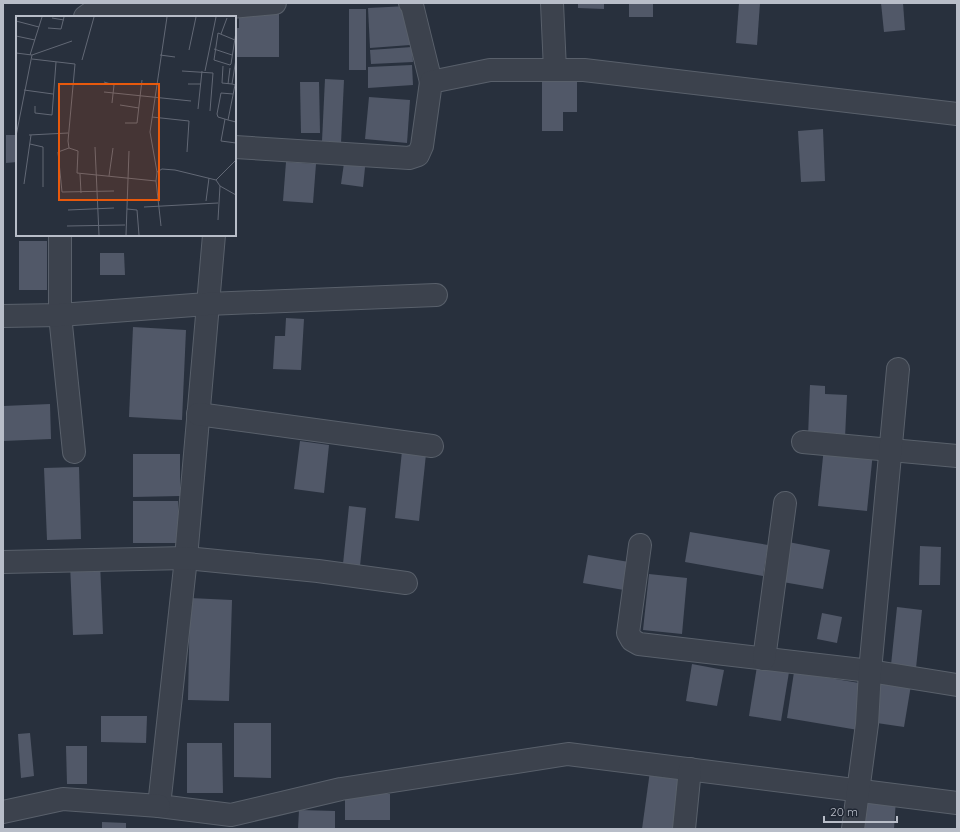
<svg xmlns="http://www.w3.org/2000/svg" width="960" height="832" font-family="Quicksand,sans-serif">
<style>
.building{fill:#515868}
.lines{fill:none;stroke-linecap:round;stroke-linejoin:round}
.street-casing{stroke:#59606b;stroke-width:24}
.street{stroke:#3c424d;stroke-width:22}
.inset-road{fill:none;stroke:#626875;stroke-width:1}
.view{fill:#e8590c;fill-opacity:0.15;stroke:#e8590c;stroke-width:2}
.inset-edge{fill:none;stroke:#b8bdc8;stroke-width:2}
</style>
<rect width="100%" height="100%" fill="#28303d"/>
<g class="building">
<path d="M 578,3 L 604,3 L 604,9 L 578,8 Z"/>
<rect x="629" y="3" width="24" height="14"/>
<path d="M 739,3 L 760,3 L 757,45 L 736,43 Z"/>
<path d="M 881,3 L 903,3 L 905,30 L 884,32 Z"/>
<path d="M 408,6 L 410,45 L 370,48 L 368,8 Z"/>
<rect x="349" y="9" width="17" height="61"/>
<path d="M 239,11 L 279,11 L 279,57 L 235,57 L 235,28 L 239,28 Z"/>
<path d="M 412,47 L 413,62 L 371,64 L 370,50 Z"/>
<path d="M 412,65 L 413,85 L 368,88 L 368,67 Z"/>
<path d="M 325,79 L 344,80 L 341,143 L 322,141 Z"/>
<path d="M 542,79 L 577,79 L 577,112 L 563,112 L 563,131 L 542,131 Z"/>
<path d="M 300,82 L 319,82 L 320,133 L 301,133 Z"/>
<path d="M 369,97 L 410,100 L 407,143 L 365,139 Z"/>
<path d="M 823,129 L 825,181 L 801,182 L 798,131 Z"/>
<path d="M 6,135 L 17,135 L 17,162 L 6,163 Z"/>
<path d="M 345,156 L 366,158 L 363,187 L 341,184 Z"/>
<path d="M 286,162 L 316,164 L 313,203 L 283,201 Z"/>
<rect x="19" y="241" width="28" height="49"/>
<path d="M 100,253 L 124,253 L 125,275 L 100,275 Z"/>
<path d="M 286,318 L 304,319 L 301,370 L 273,369 L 275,336 L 285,336 Z"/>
<path d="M 133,327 L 186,330 L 182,420 L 129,417 Z"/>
<path d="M 810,385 L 825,386 L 825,394 L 847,395 L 845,438 L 808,437 Z"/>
<path d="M 50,404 L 51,439 L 3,441 L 3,406 Z"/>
<path d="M 300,441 L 329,445 L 324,493 L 294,489 Z"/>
<path d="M 824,447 L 873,452 L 867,511 L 818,506 Z"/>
<path d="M 402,451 L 426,454 L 419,521 L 395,518 Z"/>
<path d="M 133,454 L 180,454 L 180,496 L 133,497 Z"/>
<path d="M 79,467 L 81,539 L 47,540 L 44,468 Z"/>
<rect x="133" y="501" width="45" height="42"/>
<path d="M 349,506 L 366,508 L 360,566 L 343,564 Z"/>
<path d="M 690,532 L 768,545 L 763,576 L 685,562 Z"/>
<path d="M 783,541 L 830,550 L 823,589 L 777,581 Z"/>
<path d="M 920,546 L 941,547 L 940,585 L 919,585 Z"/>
<path d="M 588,555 L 629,562 L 624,590 L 583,583 Z"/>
<path d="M 100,562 L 103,634 L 73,635 L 70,563 Z"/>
<path d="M 649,574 L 687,578 L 682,634 L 643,630 Z"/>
<path d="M 190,598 L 232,600 L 229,701 L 188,700 Z"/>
<path d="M 897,607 L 922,610 L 916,668 L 891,665 Z"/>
<path d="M 822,613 L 842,617 L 837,643 L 817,639 Z"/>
<path d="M 758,660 L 790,666 L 781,721 L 749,716 Z"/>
<path d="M 692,664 L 724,670 L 717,706 L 686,701 Z"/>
<path d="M 794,672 L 865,684 L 858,730 L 787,718 Z"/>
<path d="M 876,680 L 911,685 L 904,727 L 870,722 Z"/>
<path d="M 101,716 L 147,716 L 146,743 L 101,742 Z"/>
<path d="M 234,723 L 271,723 L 271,778 L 234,777 Z"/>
<path d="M 30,733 L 34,776 L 21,778 L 18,734 Z"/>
<path d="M 187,743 L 222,743 L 223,793 L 187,793 Z"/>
<path d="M 66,746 L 87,746 L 87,784 L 67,784 Z"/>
<path d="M 650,771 L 684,776 L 677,829 L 642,829 Z"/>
<rect x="345" y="794" width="45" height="26"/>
<path d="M 861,797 L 896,799 L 894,829 L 859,829 Z"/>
<path d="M 299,810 L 335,811 L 335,829 L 298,829 Z"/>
<path d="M 102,822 L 126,823 L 126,829 L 102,829 Z"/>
</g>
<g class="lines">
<g class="street-casing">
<g id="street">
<path d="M 410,3 L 412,5 L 431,82"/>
<path d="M 552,3 L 555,70"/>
<path d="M 85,17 L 92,12 L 119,10 L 188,11 L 275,3"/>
<path d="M 235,147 L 409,158 L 418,155 L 422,146 L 431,82 L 490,70 L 584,70 L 957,114"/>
<path d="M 60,235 L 60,315 L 74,452"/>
<path d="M 214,235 L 186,558 L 159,806 L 231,815 L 341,789 L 568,754 L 957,803"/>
<path d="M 3,316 L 60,315 L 207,304 L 436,295"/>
<path d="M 198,414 L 432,446"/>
<path d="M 803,442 L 957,456"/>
<path d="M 640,545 L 628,633 L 632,640 L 639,644 L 870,671 L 957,685"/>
<path d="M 3,562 L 186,558 L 318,571 L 406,583"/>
<path d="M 764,659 L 785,503"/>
<path d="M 3,812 L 63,799 L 159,806"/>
<path d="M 684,829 L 690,769"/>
<path d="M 853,829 L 867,724 L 870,671 L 898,369"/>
</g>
</g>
<use href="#street" class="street"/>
</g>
<g transform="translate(16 16)">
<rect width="220" height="220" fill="#28303d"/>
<path class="inset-road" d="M 36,2 L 48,4M 0,5 L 23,11M 32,12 L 45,13 L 48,1M 205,18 L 211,2M 0,20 L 19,24M 219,24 L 202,17 L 198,44 L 214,49 L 215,48 L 220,16M 198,33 L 216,39M 173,34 L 180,1M 0,37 L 16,39 L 0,120M 14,39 L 26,1M 16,39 L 56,25M 144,39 L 159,41M 16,43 L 59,48 L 52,125 L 53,132 L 62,135 L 61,157 L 140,165 L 141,156 L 134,116 L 151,1M 220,43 L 216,68 L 220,69M 66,44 L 78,1M 207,50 L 206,67 L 216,68M 166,55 L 197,57 L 194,95M 189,55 L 200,1M 88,66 L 98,69 L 96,87M 172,68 L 185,68M 212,68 L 214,52M 219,69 L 212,104 L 220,106M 8,74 L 37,78M 88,76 L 175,85M 104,89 L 123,92M 19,90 L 19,97 L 36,99 L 40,46M 182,93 L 186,55M 136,101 L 173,105 L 171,136M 209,103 L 205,125 L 220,127M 212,104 L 202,101 L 201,98 L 205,77 L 217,78M 109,107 L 121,107 L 126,64M 13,119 L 52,117M 14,128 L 27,131 L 27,171M 79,131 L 83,219M 53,132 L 42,136 L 46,176 L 98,175M 141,156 L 146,153 L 159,154 L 200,164 L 220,144M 64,158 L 65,177M 93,160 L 97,132M 200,164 L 204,170 L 220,179M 140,165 L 145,210M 8,168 L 15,119M 190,185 L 193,162M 128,191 L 202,187M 111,193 L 121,194 L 123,219M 52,194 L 98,192M 202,204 L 204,170M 51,210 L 109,209M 110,219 L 113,135"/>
<path class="view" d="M 43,68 L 143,68 L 143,184 L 43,184 Z"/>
<rect width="220" height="220" class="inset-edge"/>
</g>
<rect width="960" height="832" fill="none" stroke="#b8bdc8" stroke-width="8"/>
<path d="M824 816v6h73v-6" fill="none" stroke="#b8bdc8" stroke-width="2"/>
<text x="830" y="816" font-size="12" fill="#b8bdc8" stroke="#202733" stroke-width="3" paint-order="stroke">20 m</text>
</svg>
